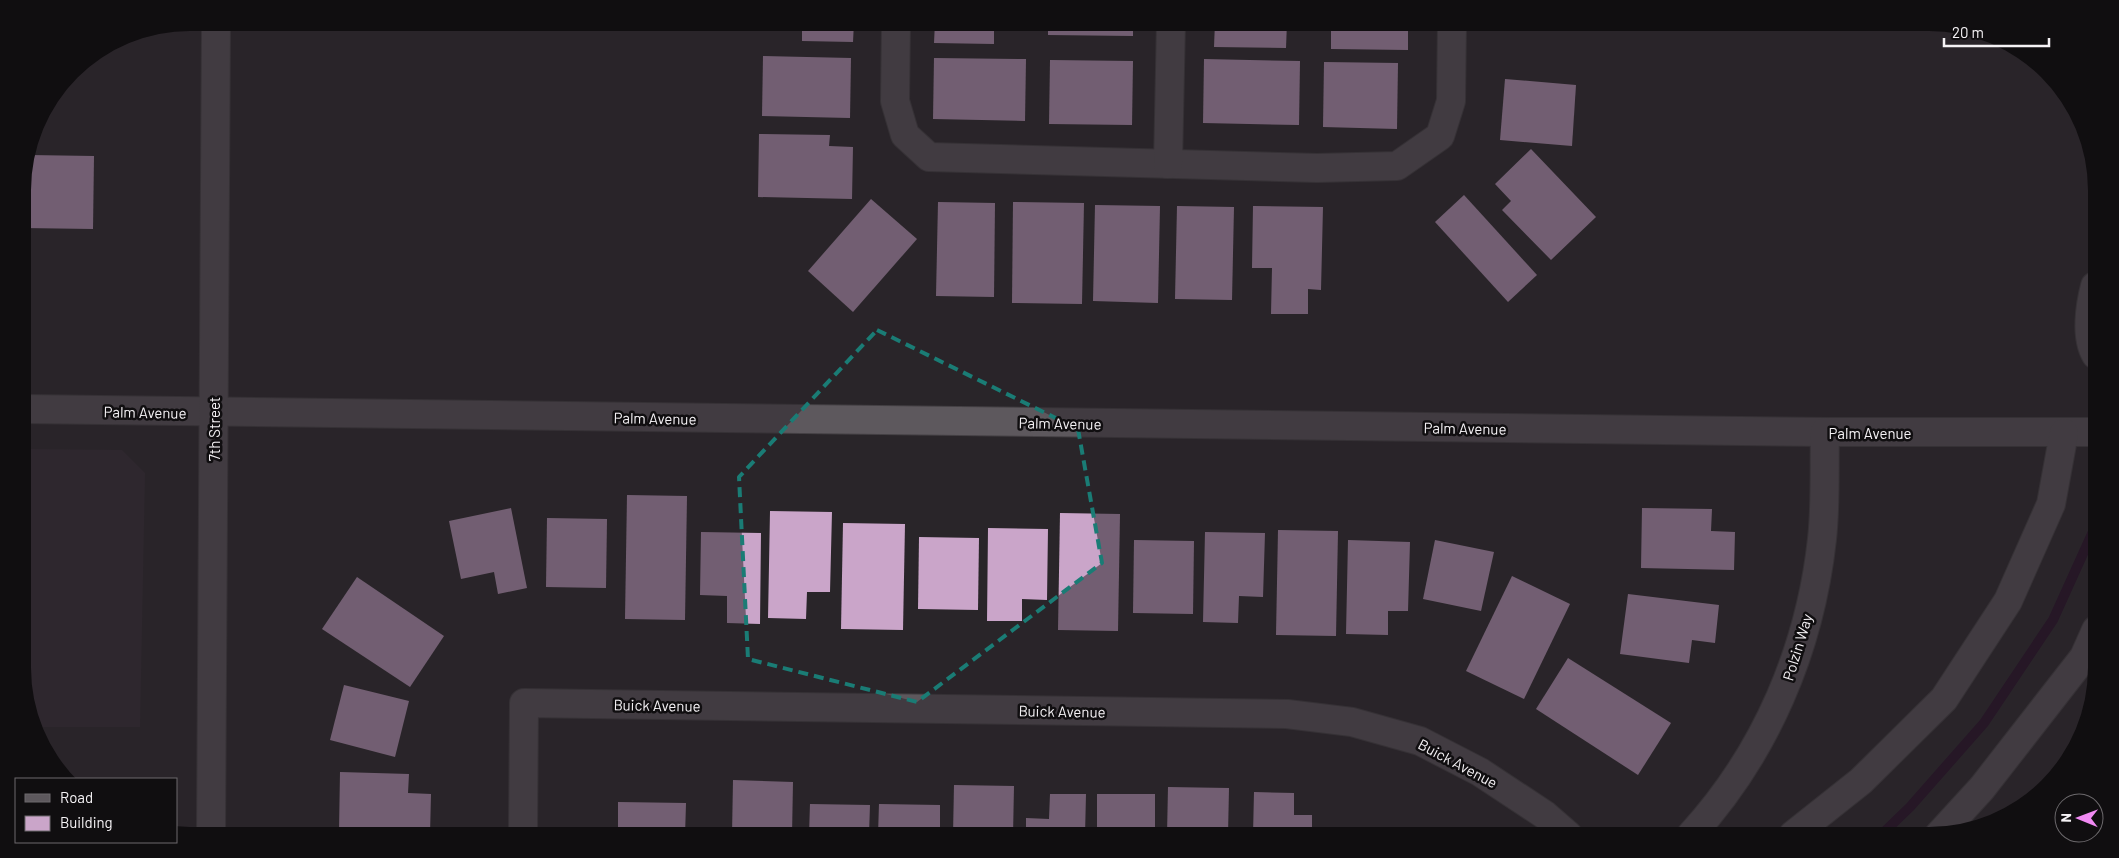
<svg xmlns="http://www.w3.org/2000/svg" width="2119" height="858" font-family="Barlow,sans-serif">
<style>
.built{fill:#342b34}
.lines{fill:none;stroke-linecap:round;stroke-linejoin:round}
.stream{stroke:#220723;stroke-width:10}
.building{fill:#caa5c9}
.minor-casing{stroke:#444044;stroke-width:30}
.minor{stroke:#5d585d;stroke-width:28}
.marked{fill:none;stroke:#1a7c75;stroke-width:4;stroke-dasharray:10 6;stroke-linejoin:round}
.labels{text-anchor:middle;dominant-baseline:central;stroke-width:5;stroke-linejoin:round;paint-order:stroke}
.street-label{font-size:15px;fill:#f5f2f5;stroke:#100e10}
</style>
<rect width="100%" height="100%" fill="#292529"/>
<path class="built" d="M 24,449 L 122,450 L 145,473 L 140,727 L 39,727 L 26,700 Z"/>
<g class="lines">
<path class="stream" d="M 1881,835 L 1910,807 L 1984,723 L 2053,620 L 2096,525"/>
</g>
<g class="building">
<path d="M 771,22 L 854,22 L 853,42 L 802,41 L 802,29 L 771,28 Z"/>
<path d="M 935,22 L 1019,22 L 1019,30 L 994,30 L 994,44 L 934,43 Z"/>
<path d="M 1048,22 L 1133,22 L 1133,36 L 1048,35 Z"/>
<path d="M 1215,22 L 1287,22 L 1286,48 L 1214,47 Z"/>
<path d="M 1331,22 L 1408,22 L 1408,50 L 1331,49 Z"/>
<path d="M 763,56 L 851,58 L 850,118 L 762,116 Z"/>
<path d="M 934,58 L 1026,59 L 1025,121 L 933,119 Z"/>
<path d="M 1204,59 L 1300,61 L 1299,125 L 1203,123 Z"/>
<path d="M 1050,60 L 1133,61 L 1132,125 L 1049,124 Z"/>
<path d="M 1324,62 L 1398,63 L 1397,129 L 1323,127 Z"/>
<path d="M 1505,79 L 1576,85 L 1572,146 L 1500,140 Z"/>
<path d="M 759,134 L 830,135 L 829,146 L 853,147 L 852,199 L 758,197 Z"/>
<path d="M 1531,149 L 1596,217 L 1551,260 L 1502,210 L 1511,201 L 1495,184 Z"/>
<path d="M 29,155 L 94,156 L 93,229 L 23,228 L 23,179 Z"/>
<path d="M 1464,195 L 1537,275 L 1508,302 L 1435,222 Z"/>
<path d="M 871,199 L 917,239 L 853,312 L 808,271 Z"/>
<path d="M 938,202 L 995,203 L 994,297 L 936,296 Z"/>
<path d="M 1013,202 L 1084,203 L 1082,304 L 1012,303 Z"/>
<path d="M 1095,205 L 1160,206 L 1158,303 L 1093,301 Z"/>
<path d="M 1177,206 L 1234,207 L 1232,300 L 1175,299 Z"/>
<path d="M 1253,206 L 1323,207 L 1321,290 L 1308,289 L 1308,314 L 1271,314 L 1272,268 L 1252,268 Z"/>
<path d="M 627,495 L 687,496 L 685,620 L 625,619 Z"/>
<path d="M 511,508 L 527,588 L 498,594 L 494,572 L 461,579 L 449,521 Z"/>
<path d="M 1642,508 L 1712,509 L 1711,531 L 1735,532 L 1734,570 L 1641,568 Z"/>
<path d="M 770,511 L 832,512 L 830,592 L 807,592 L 806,619 L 768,618 Z"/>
<path d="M 1060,513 L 1120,514 L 1118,631 L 1058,630 Z"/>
<path d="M 547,518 L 607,519 L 606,588 L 546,587 Z"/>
<path d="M 843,523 L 905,524 L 903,630 L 841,629 Z"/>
<path d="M 988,528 L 1048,529 L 1047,600 L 1022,599 L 1022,621 L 987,621 Z"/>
<path d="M 1278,530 L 1338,531 L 1336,636 L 1276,635 Z"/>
<path d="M 701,532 L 761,533 L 760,624 L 727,623 L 727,596 L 700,595 Z"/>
<path d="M 1205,532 L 1265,533 L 1263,597 L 1239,596 L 1238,623 L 1203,622 Z"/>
<path d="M 919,537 L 979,538 L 978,610 L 918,609 Z"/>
<path d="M 1134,540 L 1194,541 L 1193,614 L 1133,613 Z"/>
<path d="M 1348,540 L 1410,542 L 1408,611 L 1388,611 L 1388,635 L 1346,634 Z"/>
<path d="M 1435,540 L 1494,552 L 1481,611 L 1423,599 Z"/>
<path d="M 1512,576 L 1570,604 L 1524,699 L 1466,671 Z"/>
<path d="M 357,577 L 444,636 L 410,687 L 322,629 Z"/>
<path d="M 1628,594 L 1719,605 L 1715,643 L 1692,640 L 1689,663 L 1620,654 Z"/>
<path d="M 1568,658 L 1671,723 L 1638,775 L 1536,709 Z"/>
<path d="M 344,685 L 409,701 L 395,757 L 330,740 Z"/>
<path d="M 340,772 L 409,774 L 408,793 L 431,794 L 430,834 L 339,832 Z"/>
<path d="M 733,780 L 793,782 L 792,835 L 732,835 Z"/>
<path d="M 954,785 L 1014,786 L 1013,835 L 953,835 Z"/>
<path d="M 1168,787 L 1229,788 L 1228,835 L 1167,835 Z"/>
<path d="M 1254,792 L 1294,793 L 1294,815 L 1312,815 L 1312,835 L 1253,835 Z"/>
<path d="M 1050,794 L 1086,794 L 1085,835 L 1026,835 L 1026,818 L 1049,819 Z"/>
<rect x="1097" y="794" width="58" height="41"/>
<path d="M 618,802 L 686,803 L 685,835 L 618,835 Z"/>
<path d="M 810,804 L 870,805 L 869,835 L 809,835 Z"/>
<path d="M 879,804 L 940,805 L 940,835 L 878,835 Z"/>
</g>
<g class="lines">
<g class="minor-casing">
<g id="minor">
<path d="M 896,22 L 895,101 L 905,135 L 929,157 L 1317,168 L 1397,166 L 1440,136 L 1451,101 L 1452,22"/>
<path d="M 1168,164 L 1171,22"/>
<path d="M 2095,286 C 2090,305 2085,337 2096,355"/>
<path d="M 24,409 L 1825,432 L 2096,432"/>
<path d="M 211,835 L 216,22"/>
<path d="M 523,835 L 524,703 L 1287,714 L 1352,722 L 1420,741 L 1480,772 L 1545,815 L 1568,835"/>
<path d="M 1691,835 C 1766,753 1810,649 1822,539 C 1826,504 1824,467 1825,432"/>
<path d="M 1793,835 L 1861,781 L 1944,699 L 2008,601 L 2051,504 L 2064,433"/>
<path d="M 1939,835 L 1982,788 L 2084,657 L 2096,630"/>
</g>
</g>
<use href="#minor" class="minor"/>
</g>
<path d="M0 0H2119V858H0ZM 877,330 L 1078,429 L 1102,563 L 917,702 L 748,659 L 739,477 Z" fill="#292529" fill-opacity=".55" fill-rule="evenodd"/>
<path class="marked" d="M 877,330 L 1078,429 L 1102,563 L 917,702 L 748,659 L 739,477 Z"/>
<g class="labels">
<g class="street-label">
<text transform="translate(145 412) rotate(1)">Palm Avenue</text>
<text transform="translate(655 418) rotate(1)">Palm Avenue</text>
<text transform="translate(1060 423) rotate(1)">Palm Avenue</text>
<text transform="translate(1465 428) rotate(1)">Palm Avenue</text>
<text transform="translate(214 429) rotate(-90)">7th Street</text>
<text x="1870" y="433">Palm Avenue</text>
<text transform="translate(1797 647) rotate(-73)">Polzin Way</text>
<text transform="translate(657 705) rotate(1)">Buick Avenue</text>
<text transform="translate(1062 711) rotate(1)">Buick Avenue</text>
<text transform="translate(1458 763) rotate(28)">Buick Avenue</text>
</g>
</g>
<path d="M0 0H2119V858H0ZM190 31H1929A159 159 0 0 1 2088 190V668A159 159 0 0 1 1929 827H190A159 159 0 0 1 31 668V190A159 159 0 0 1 190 31Z" fill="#100e10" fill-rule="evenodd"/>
<rect x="15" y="778" width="162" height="65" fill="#100e10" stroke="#6c696c"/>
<rect x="25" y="794" width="25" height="8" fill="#5d585d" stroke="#6c696c"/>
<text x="60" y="803" font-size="15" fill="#f5f2f5">Road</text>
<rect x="25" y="816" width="25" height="15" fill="#caa5c9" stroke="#6c696c"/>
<text x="60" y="828" font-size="15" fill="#f5f2f5">Building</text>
<g transform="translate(2079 818) rotate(271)"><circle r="24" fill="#100e10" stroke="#6c696c"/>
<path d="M0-4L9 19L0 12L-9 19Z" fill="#f18af3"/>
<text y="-8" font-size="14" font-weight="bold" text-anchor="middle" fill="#f5f2f5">N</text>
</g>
<path d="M1944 38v8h105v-8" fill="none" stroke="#f5f2f5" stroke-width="2.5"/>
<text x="1952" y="38" font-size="15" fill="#f5f2f5" stroke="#100e10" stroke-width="4" paint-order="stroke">20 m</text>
</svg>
